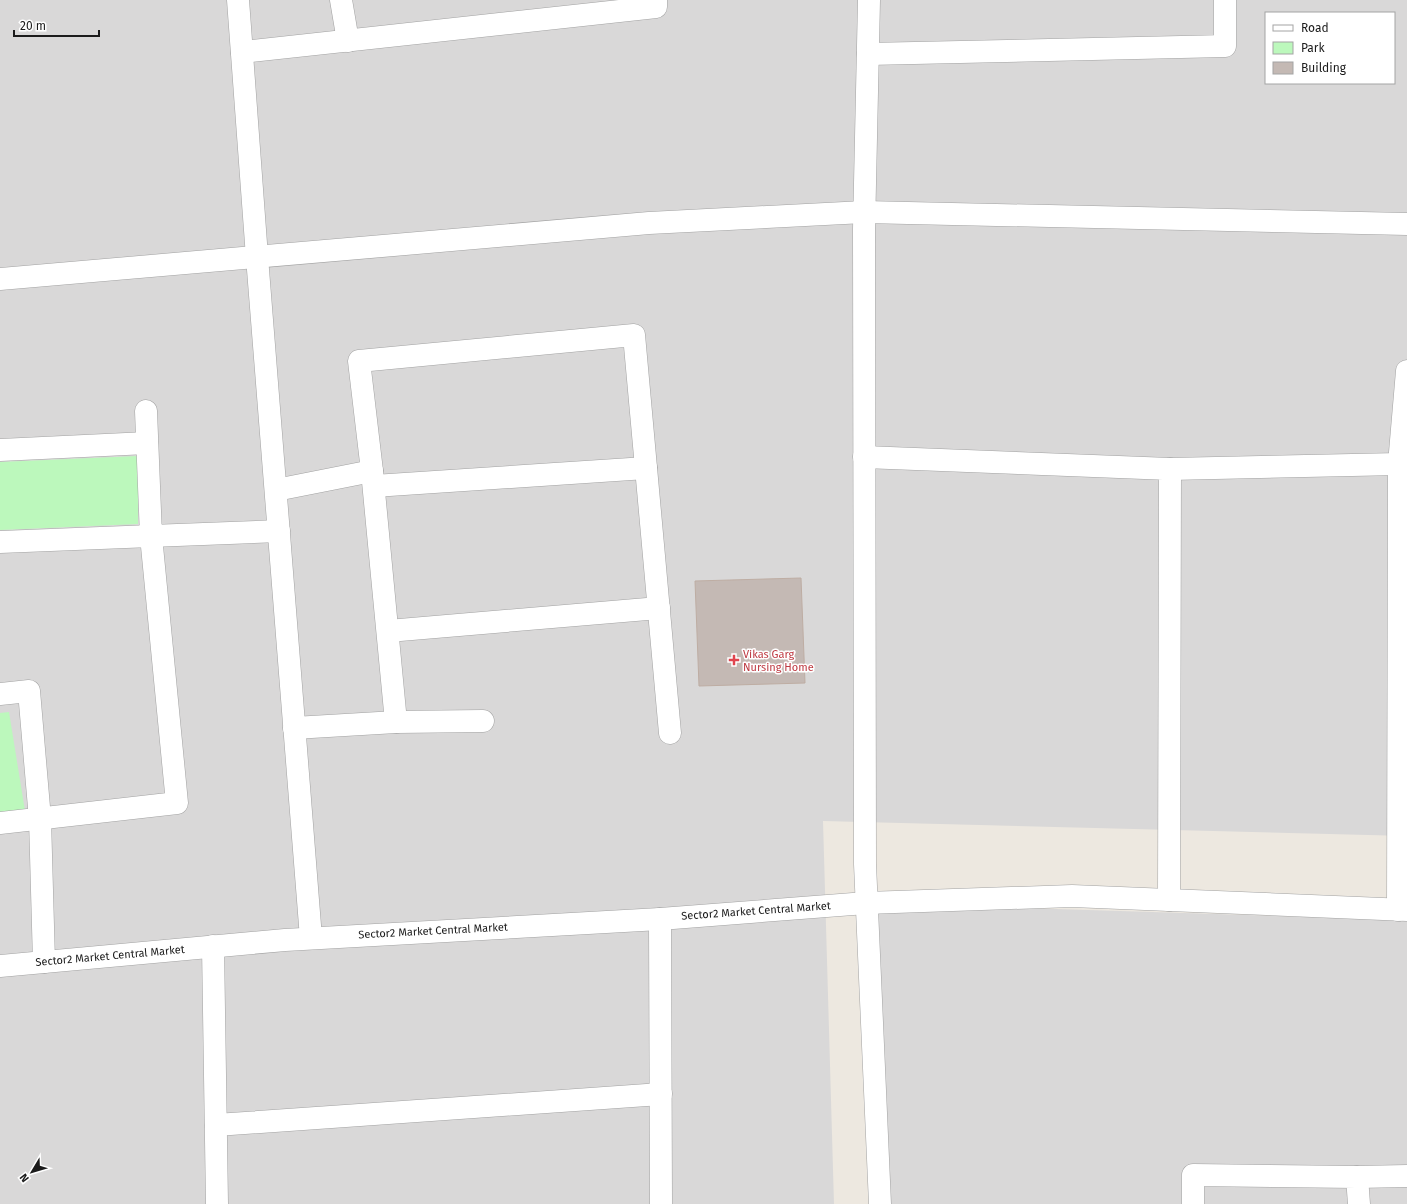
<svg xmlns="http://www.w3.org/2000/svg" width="1407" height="1204" font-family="'Fira Sans',sans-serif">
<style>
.residential{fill:#d9d8d8;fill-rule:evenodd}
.park{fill:#bcf8bc}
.building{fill:#c4b9b4;stroke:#beada3}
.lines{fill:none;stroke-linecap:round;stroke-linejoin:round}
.minor-casing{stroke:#a2a2a2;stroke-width:23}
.tertiary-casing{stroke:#a2a2a2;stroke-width:23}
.minor{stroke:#fff;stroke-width:22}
.tertiary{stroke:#fff;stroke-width:22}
.health-dot{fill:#e0444e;stroke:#fff;stroke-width:1.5}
.labels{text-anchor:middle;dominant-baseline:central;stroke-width:3;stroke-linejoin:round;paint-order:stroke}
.health-label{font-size:11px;fill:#be3a42;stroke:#fff;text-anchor:start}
.street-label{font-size:11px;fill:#1b1b1b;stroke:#fff}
</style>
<rect width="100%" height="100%" fill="#ede8e0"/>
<g class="residential">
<path d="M 0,0 L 1407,0 L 1407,836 L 823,821 L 834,1204 L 0,1204 ZM 1266,13 L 1394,13 L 1394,83 L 1266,83 Z"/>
<path d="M 866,903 L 1407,920 L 1407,1204 L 878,1204 Z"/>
</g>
<g class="park">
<path d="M 138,456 L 138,524 L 0,530 L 0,462 Z"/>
<path d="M 9,712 L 25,811 L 0,812 L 0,713 Z"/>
</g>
<path class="building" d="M 801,578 L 805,683 L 699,686 L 695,581 Z"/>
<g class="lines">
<g class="minor-casing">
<g id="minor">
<path d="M 238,0 L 257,257 L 311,938"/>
<path d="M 341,0 L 348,41"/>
<path d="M 242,52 L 656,7 L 656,0"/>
<path d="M 868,54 L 1225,46 L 1225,0"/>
<path d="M 0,279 L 649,223 L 864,212 L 1407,224"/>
<path d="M 146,411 L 151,536 L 279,531"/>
<path d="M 0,450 L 147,443"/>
<path d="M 864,457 L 1170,469 L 1169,900"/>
<path d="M 1170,469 L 1399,464 L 1407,371"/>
<path d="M 374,486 L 646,468"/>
<path d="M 276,490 L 372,471 L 359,361 L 634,335 L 670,733"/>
<path d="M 0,542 L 151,536 L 177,803 L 0,823"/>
<path d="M 388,631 L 659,608"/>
<path d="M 0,694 L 29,691 L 40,819 L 44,962"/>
<path d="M 396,722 L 483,721"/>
<path d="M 294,728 L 396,722 L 372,471"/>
<path d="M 1398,910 L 1399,464 L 1407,464"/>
<path d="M 660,919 L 661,1204"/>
<path d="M 213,946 L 217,1204"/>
<path d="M 0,966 L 285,940 L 660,919 L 866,903 L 1072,896 L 1407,910"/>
<path d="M 216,1125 L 661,1094"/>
<path d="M 1357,1177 L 1407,1176"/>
<path d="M 1193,1204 L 1193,1175 L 1357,1177 L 1359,1204"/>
</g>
</g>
<g class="tertiary-casing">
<path id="tertiary" d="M 869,0 L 864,229 L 865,864 L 880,1204"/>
</g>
<use href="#minor" class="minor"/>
<use href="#tertiary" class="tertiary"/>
</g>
<path class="health-dot" d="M732 654h4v4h4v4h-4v4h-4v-4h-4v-4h4z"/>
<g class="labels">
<g class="health-label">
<text x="743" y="654">Vikas Garg<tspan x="743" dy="13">Nursing Home</tspan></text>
</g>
<g class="street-label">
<text transform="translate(756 911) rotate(-4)">Sector2 Market Central Market</text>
<text transform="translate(433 931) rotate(-3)">Sector2 Market Central Market</text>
<text transform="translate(110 956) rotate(-5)">Sector2 Market Central Market</text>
</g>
</g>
<rect x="1265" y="12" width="130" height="72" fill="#ffffff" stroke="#a4a4a4"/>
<rect x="1273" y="25" width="20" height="6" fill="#ffffff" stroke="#a4a4a4"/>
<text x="1301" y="32" font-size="12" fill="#1b1b1b">Road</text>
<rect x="1273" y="42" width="20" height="12" fill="#bcf8bc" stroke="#a4a4a4"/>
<text x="1301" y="52" font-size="12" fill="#1b1b1b">Park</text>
<rect x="1273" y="62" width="20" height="12" fill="#c4b9b4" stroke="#a4a4a4"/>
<text x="1301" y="72" font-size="12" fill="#1b1b1b">Building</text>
<g transform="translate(32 1172) rotate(232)" stroke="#ffffff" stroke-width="3" paint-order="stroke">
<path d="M0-3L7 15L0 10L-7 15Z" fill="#1b1b1b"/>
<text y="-6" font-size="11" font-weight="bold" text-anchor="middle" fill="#1b1b1b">N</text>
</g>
<path d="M14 30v6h85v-6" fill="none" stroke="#1b1b1b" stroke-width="2"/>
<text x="20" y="30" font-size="12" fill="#1b1b1b" stroke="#ffffff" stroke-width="3" paint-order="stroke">20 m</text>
</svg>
